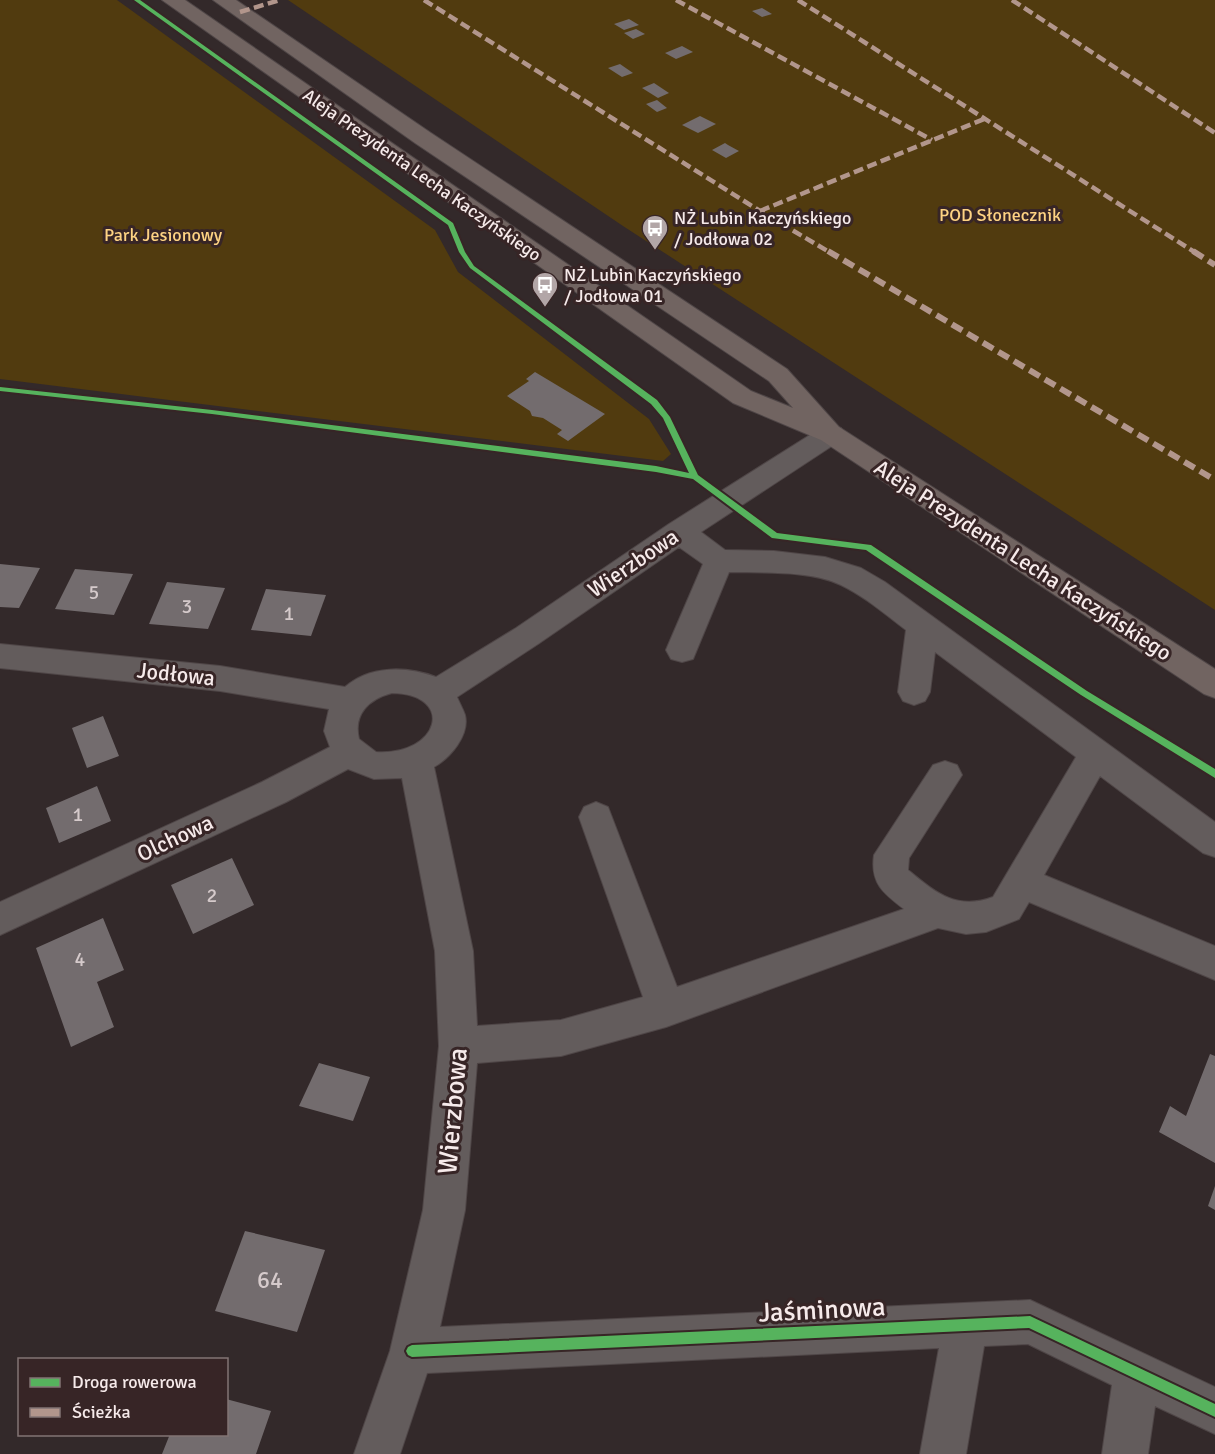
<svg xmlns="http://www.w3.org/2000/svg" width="1215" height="1454" font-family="Signika,sans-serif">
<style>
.green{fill:#513b0f}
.building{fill:#736c6e}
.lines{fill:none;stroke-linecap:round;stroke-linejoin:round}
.minor-casing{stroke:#4f4647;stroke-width:2}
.major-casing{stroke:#4f4647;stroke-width:2}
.minor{fill:#635c5c;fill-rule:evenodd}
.major{fill:#716461;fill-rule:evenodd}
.quiet-far1{stroke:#b2968c;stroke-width:4.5;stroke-dasharray:10 4.5;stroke-linecap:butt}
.quiet{stroke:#b2968c;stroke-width:6;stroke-dasharray:12 6;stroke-linecap:butt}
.cycleway-casing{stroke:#372526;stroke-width:4}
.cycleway{fill:#56b35d;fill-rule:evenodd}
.labels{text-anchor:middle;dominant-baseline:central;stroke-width:6;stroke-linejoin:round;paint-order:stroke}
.far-street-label{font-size:18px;fill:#f6eaea;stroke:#372526}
.far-park-label{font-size:18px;fill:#fed383;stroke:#372526}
.far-poi-label{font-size:18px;fill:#f6eaea;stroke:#372526;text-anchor:start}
.number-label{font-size:20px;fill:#d5cacb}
.street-label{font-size:22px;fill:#f6eaea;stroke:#372526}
.near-number-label{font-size:24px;fill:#d5cacb}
.near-street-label{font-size:27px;fill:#f6eaea;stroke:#372526}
</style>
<rect width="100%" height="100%" fill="#33292a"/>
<g class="green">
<path d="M 0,0 L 117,0 L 435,230 L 458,272 L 649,419 L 671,454 L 663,461 L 0,379 Z"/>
<path d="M 288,0 L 1215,0 L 1215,610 L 623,226 Z"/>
</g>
<g class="building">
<path d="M 762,8 L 772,14 L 762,17 L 752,11 Z"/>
<path d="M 629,19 L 639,25 L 624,30 L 614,24 Z"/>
<path d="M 636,29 L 645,34 L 633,39 L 624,33 Z"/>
<path d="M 682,46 L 693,52 L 676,59 L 665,53 Z"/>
<path d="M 620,64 L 633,73 L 622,77 L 608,68 Z"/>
<path d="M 654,83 L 669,93 L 658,98 L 642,88 Z"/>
<path d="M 657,100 L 667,108 L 657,112 L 646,104 Z"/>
<path d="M 700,116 L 716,124 L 698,133 L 682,125 Z"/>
<path d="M 725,143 L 728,145 L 739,151 L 726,158 L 712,150 Z"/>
<path d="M 535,372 L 605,414 L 568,441 L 557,434 L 562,430 L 543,418 L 532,416 L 530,411 L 507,396 L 529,381 L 526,379 Z"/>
<path d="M 0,564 L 40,568 L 19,608 L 0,607 Z"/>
<path d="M 75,569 L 133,574 L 114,615 L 55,609 Z"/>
<path d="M 167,582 L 225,588 L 208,629 L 149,624 Z"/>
<path d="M 266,589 L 326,595 L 311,636 L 251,630 Z"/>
<path d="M 103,716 L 119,756 L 87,768 L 72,728 Z"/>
<path d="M 97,786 L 111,821 L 59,843 L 46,808 Z"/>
<path d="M 232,858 L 254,905 L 193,934 L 171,885 Z"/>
<path d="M 103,918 L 124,970 L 97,982 L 114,1027 L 71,1047 L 36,948 Z"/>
<path d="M 1210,1054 L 1215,1056 L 1215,1163 L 1159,1132 L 1170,1106 L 1186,1116 Z"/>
<path d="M 319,1063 L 370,1077 L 353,1121 L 299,1106 Z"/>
<path d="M 1215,1186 L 1215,1210 L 1208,1206 Z"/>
<path d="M 245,1231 L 325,1250 L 297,1332 L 215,1311 Z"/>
<path d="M 226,1399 L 271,1411 L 256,1454 L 162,1454 L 170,1434 L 226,1434 Z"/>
</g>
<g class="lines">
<g class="minor-casing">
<path id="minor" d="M 831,425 L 841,428 L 845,434 L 841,440 L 701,532 L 725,550 L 774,551 L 825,557 L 861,568 L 885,582 L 1215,822 L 1215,857 L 1203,853 L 1100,776 L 1044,875 L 1215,946 L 1215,980 L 1029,902 L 1019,919 L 986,932 L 966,934 L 938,928 L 666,1027 L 561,1056 L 477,1063 L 465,1210 L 440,1327 L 1030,1300 L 1215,1387 L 1215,1434 L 1155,1406 L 1148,1454 L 1102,1454 L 1112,1385 L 1028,1344 L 984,1346 L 966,1454 L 920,1454 L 939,1348 L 427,1373 L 400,1454 L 354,1454 L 390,1351 L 423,1210 L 439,1046 L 435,951 L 402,778 L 374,779 L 348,769 L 286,802 L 0,935 L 0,902 L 262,782 L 330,747 L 324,731 L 329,709 L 220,691 L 0,668 L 0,644 L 220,666 L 345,687 C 370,665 407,666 436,677 L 516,628 L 669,524 L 821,428 ZM 679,547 L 703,564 L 666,650 L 671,659 L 682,662 L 693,659 L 729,572 C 762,573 811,570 841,585 C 864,596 885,614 906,630 L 898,692 L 903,701 L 914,705 L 925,701 L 930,692 L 935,652 L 1076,757 L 993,897 C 956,911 935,892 908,870 L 909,858 L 962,775 L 957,765 L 945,761 L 933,765 L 874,855 C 870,883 883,893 904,909 L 677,987 L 608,807 L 596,802 L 584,807 L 579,817 L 643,997 L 561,1020 L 477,1026 L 473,951 L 434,767 C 450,758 470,735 465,715 C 463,709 459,702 457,697 L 538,644 ZM 392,693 C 456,694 440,756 376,752 L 359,739 C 353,714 369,699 392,693 Z"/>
</g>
<g class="major-casing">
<path id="major" d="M 162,0 L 185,0 L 751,391 L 793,408 L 769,381 L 415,143 L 213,0 L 236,0 L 431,133 L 787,369 L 839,427 L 1215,669 L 1215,698 L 1204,694 L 821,440 L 733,403 Z"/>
</g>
<use href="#minor" class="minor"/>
<use href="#major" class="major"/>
<g class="quiet-far1">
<path d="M 424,0 L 760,211 L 831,253"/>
<path d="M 676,0 L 932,140"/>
<path d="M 798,0 L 1196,253"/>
<path d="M 1012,0 L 1215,133"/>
<path d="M 240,12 L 280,0"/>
<path d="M 760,211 L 984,119"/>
</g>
<g class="quiet">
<path d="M 828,251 L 1215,480"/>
<path d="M 1193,251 L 1215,265"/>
</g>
<g class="cycleway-casing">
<g id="cycleway">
<path d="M 134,0 L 140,0 L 453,223 L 465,252 L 474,266 L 657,400 L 670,417 L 698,475 L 777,533 L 871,545 L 1087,691 L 1215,769 L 1215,778 L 1081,695 L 866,550 L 772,538 L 693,479 L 656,472 L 212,414 L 0,391 L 0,387 L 212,410 L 656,466 L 689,473 L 663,418 L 651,404 L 470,268 L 459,252 L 448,225 Z"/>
<path d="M 1030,1316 L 1215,1404 L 1215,1417 L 1029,1328 L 412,1357 L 408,1355 L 406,1351 L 408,1347 L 412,1345 Z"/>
</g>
</g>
<use href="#cycleway" class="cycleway"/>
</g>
<defs>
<g id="bus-pin" transform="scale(1.35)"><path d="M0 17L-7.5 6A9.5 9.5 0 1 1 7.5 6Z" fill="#b2a6a7" stroke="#372526"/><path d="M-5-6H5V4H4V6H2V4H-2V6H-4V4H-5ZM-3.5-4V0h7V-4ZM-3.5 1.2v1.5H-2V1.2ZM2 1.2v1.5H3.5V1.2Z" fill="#fff"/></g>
</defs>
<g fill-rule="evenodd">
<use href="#bus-pin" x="655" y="228"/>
<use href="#bus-pin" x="545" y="285"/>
</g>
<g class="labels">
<g class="far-street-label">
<text transform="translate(422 175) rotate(35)">Aleja Prezydenta Lecha Kaczyńskiego</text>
</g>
<g class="far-park-label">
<text x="1000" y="215">POD Słonecznik</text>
<text x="163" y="235">Park Jesionowy</text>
</g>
<g class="far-poi-label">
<text x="674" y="218">NŻ Lubin Kaczyńskiego<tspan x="674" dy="21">/ Jodłowa 02</tspan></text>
<text x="564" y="275">NŻ Lubin Kaczyńskiego<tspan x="564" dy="21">/ Jodłowa 01</tspan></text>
</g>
<g class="number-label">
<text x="94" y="592">5</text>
<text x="187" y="606">3</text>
<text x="289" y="613">1</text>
<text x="78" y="814">1</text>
<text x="212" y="895">2</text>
<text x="80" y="959">4</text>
</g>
<g class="street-label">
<text transform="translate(1023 560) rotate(33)">Aleja Prezydenta Lecha Kaczyńskiego</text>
<text transform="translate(633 563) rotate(-34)">Wierzbowa</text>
<text transform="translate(176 674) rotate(6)">Jodłowa</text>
<text transform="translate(175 838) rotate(-25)">Olchowa</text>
</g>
<g class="near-number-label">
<text x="270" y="1280">64</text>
</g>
<g class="near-street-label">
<text transform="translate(453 1111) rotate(-85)">Wierzbowa</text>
<text transform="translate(822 1310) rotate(-3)">Jaśminowa</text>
</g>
</g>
<rect x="18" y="1358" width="210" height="78" fill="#372526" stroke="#837474" stroke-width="1.5"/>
<rect x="30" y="1378" width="30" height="9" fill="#56b35d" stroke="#837474" stroke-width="1.5"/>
<text x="72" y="1388" font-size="18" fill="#f6eaea">Droga rowerowa</text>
<rect x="30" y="1408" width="30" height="9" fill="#b2968c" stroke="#837474" stroke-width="1.5"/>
<text x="72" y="1418" font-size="18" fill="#f6eaea">Ścieżka</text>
</svg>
